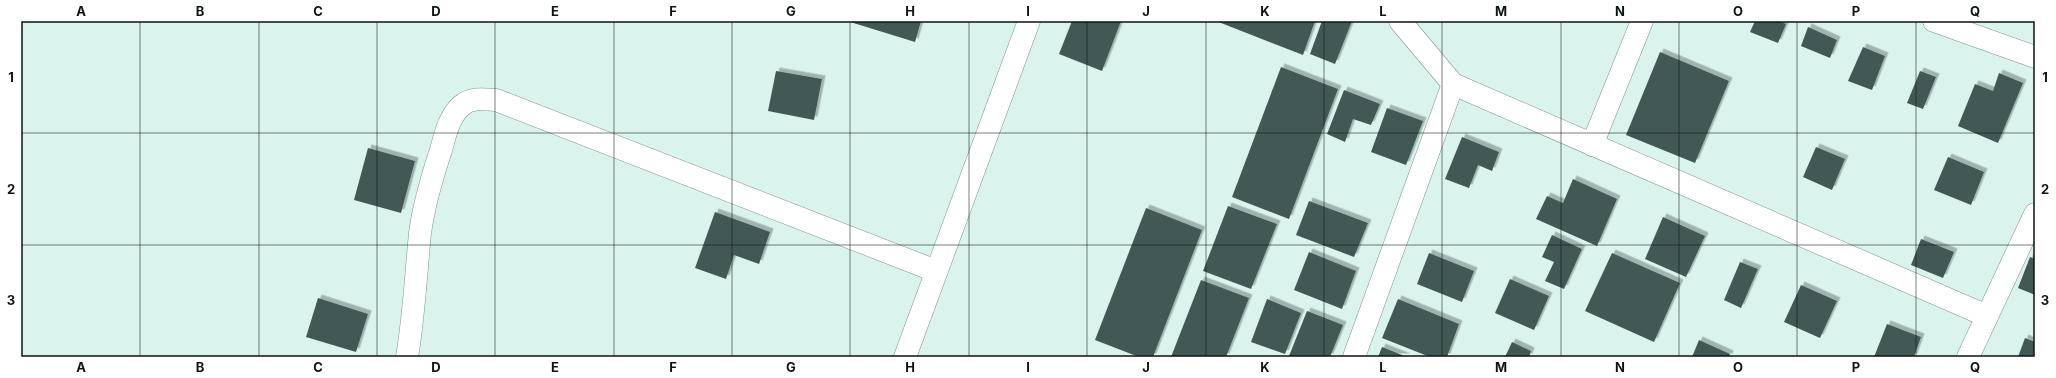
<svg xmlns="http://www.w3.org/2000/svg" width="2056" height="378" font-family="Inter,sans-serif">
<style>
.building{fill:#435954;filter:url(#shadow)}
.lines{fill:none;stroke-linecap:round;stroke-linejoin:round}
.minor-casing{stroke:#7d968f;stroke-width:23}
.secondary-casing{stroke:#7d968f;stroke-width:23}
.minor{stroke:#fff;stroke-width:22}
.secondary{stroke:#fff;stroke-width:22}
.grid{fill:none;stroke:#0c1513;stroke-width:1;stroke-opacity:0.55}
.neatline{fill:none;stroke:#0c1513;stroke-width:1.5}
.grid-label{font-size:13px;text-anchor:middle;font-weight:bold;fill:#0c1513}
</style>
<defs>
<filter id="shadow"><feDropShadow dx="3.5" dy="-3.5" stdDeviation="0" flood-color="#0004"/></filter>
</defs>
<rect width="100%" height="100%" fill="#daf4ed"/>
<g class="building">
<path d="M 847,21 L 921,21 L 915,42 Z"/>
<path d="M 1072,21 L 1121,21 L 1102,71 L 1059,54 Z"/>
<path d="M 1216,21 L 1315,21 L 1303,55 Z"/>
<path d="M 1322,21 L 1352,21 L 1335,64 L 1310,54 Z"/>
<path d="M 1755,21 L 1778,21 L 1786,24 L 1778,43 L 1750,32 Z"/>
<path d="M 1808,27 L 1837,40 L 1830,58 L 1801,46 Z"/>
<path d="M 1863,47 L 1885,56 L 1872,90 L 1848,81 Z"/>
<path d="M 1660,52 L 1729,81 L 1695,163 L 1626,135 Z"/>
<path d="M 1281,67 L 1338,89 L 1289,219 L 1232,197 Z"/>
<path d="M 776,71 L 822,79 L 814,120 L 768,111 Z"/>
<path d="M 1920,71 L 1936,77 L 1923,109 L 1907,103 Z"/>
<path d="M 1999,73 L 2023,83 L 1998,143 L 1958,126 L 1975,84 L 1993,91 Z"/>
<path d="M 1344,90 L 1380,104 L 1371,125 L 1353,119 L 1345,142 L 1327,134 Z"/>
<path d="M 1387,108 L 1423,121 L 1406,165 L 1371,152 Z"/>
<path d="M 1462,137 L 1499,152 L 1492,171 L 1478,165 L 1469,188 L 1445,179 Z"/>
<path d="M 1816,147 L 1845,159 L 1832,190 L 1803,177 Z"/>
<path d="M 368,148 L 415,161 L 401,213 L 354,200 Z"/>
<path d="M 1948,157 L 1984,172 L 1971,205 L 1934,190 Z"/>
<path d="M 1573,179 L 1617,199 L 1597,246 L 1536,219 L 1547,196 L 1563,203 Z"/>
<path d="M 1309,201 L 1368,223 L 1354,257 L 1296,235 Z"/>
<path d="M 1228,206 L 1277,224 L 1251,289 L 1203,271 Z"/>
<path d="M 1146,208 L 1202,230 L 1153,357 L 1139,357 L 1095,340 Z"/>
<path d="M 715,212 L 770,232 L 759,264 L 734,255 L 726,279 L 695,268 Z"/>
<path d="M 1663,217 L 1705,236 L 1686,277 L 1645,259 Z"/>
<path d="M 1552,235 L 1582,249 L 1564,289 L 1545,281 L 1554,262 L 1542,257 Z"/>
<path d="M 1921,239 L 1954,252 L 1943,278 L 1911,265 Z"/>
<path d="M 1309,252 L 1356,271 L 1342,309 L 1294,290 Z"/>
<path d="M 1429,253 L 1474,271 L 1462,302 L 1417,284 Z"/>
<path d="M 1612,253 L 1680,283 L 1654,342 L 1585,311 Z"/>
<path d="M 2030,257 L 2035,259 L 2035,295 L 2018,288 Z"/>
<path d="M 1740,262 L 1758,269 L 1741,308 L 1724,300 Z"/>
<path d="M 1510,279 L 1549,296 L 1534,330 L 1495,313 Z"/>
<path d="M 1201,280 L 1249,298 L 1226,357 L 1171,357 Z"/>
<path d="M 1801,285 L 1837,301 L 1820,338 L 1784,322 Z"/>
<path d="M 318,298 L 368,314 L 356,352 L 306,337 Z"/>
<path d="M 1267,299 L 1301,313 L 1285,354 L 1251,342 Z"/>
<path d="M 1398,299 L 1459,324 L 1447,357 L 1430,357 L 1382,338 Z"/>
<path d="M 1307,311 L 1343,325 L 1330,357 L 1289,356 Z"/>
<path d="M 1887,324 L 1921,337 L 1914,357 L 1874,357 Z"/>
<path d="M 2025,338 L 2035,342 L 2035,357 L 2018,357 Z"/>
<path d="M 1699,340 L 1730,354 L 1729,357 L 1692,357 Z"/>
<path d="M 1512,342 L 1531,351 L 1529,357 L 1505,357 Z"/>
<path d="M 1382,347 L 1407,357 L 1378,357 Z"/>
</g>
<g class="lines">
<g class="minor-casing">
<g id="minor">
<path d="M 1400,21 L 1453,84 L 1987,316"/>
<path d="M 1934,21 L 2035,57"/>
<path d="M 1592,145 L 1642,21"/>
<path d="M 407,357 C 414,316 416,274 420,233 C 424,204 432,177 441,150 C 445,135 449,117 461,106 C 471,97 484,99 496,100 L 936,271"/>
<path d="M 1354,357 L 1453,84"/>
<path d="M 1968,357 L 2035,214"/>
</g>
</g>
<g class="secondary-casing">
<path id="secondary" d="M 905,357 L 1029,21"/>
</g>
<use href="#minor" class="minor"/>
<use href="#secondary" class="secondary"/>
</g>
<path class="grid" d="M 140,21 L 140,357M 259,21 L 259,357M 377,21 L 377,357M 495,21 L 495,357M 614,21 L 614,357M 732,21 L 732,357M 850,21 L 850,357M 969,21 L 969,357M 1087,21 L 1087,357M 1206,21 L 1206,357M 1324,21 L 1324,357M 1442,21 L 1442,357M 1561,21 L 1561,357M 1679,21 L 1679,357M 1797,21 L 1797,357M 1916,21 L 1916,357M 21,133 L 2035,133M 21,245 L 2035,245"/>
<rect width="2056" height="378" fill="none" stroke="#ffffff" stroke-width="44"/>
<rect x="22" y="22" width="2012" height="334" class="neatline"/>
<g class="grid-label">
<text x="81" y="16">A</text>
<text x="200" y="16">B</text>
<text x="318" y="16">C</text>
<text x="436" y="16">D</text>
<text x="555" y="16">E</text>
<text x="673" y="16">F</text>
<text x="791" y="16">G</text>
<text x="910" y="16">H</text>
<text x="1028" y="16">I</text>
<text x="1146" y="16">J</text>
<text x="1265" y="16">K</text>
<text x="1383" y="16">L</text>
<text x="1501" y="16">M</text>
<text x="1620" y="16">N</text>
<text x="1738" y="16">O</text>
<text x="1856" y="16">P</text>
<text x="1975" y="16">Q</text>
<text x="11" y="82">1</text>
<text x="2045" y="82">1</text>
<text x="11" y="194">2</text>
<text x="2045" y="194">2</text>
<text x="11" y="305">3</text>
<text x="2045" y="305">3</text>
<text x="81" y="372">A</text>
<text x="200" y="372">B</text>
<text x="318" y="372">C</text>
<text x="436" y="372">D</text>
<text x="555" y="372">E</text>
<text x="673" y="372">F</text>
<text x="791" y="372">G</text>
<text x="910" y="372">H</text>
<text x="1028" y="372">I</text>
<text x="1146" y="372">J</text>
<text x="1265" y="372">K</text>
<text x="1383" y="372">L</text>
<text x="1501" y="372">M</text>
<text x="1620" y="372">N</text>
<text x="1738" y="372">O</text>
<text x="1856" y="372">P</text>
<text x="1975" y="372">Q</text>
</g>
</svg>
